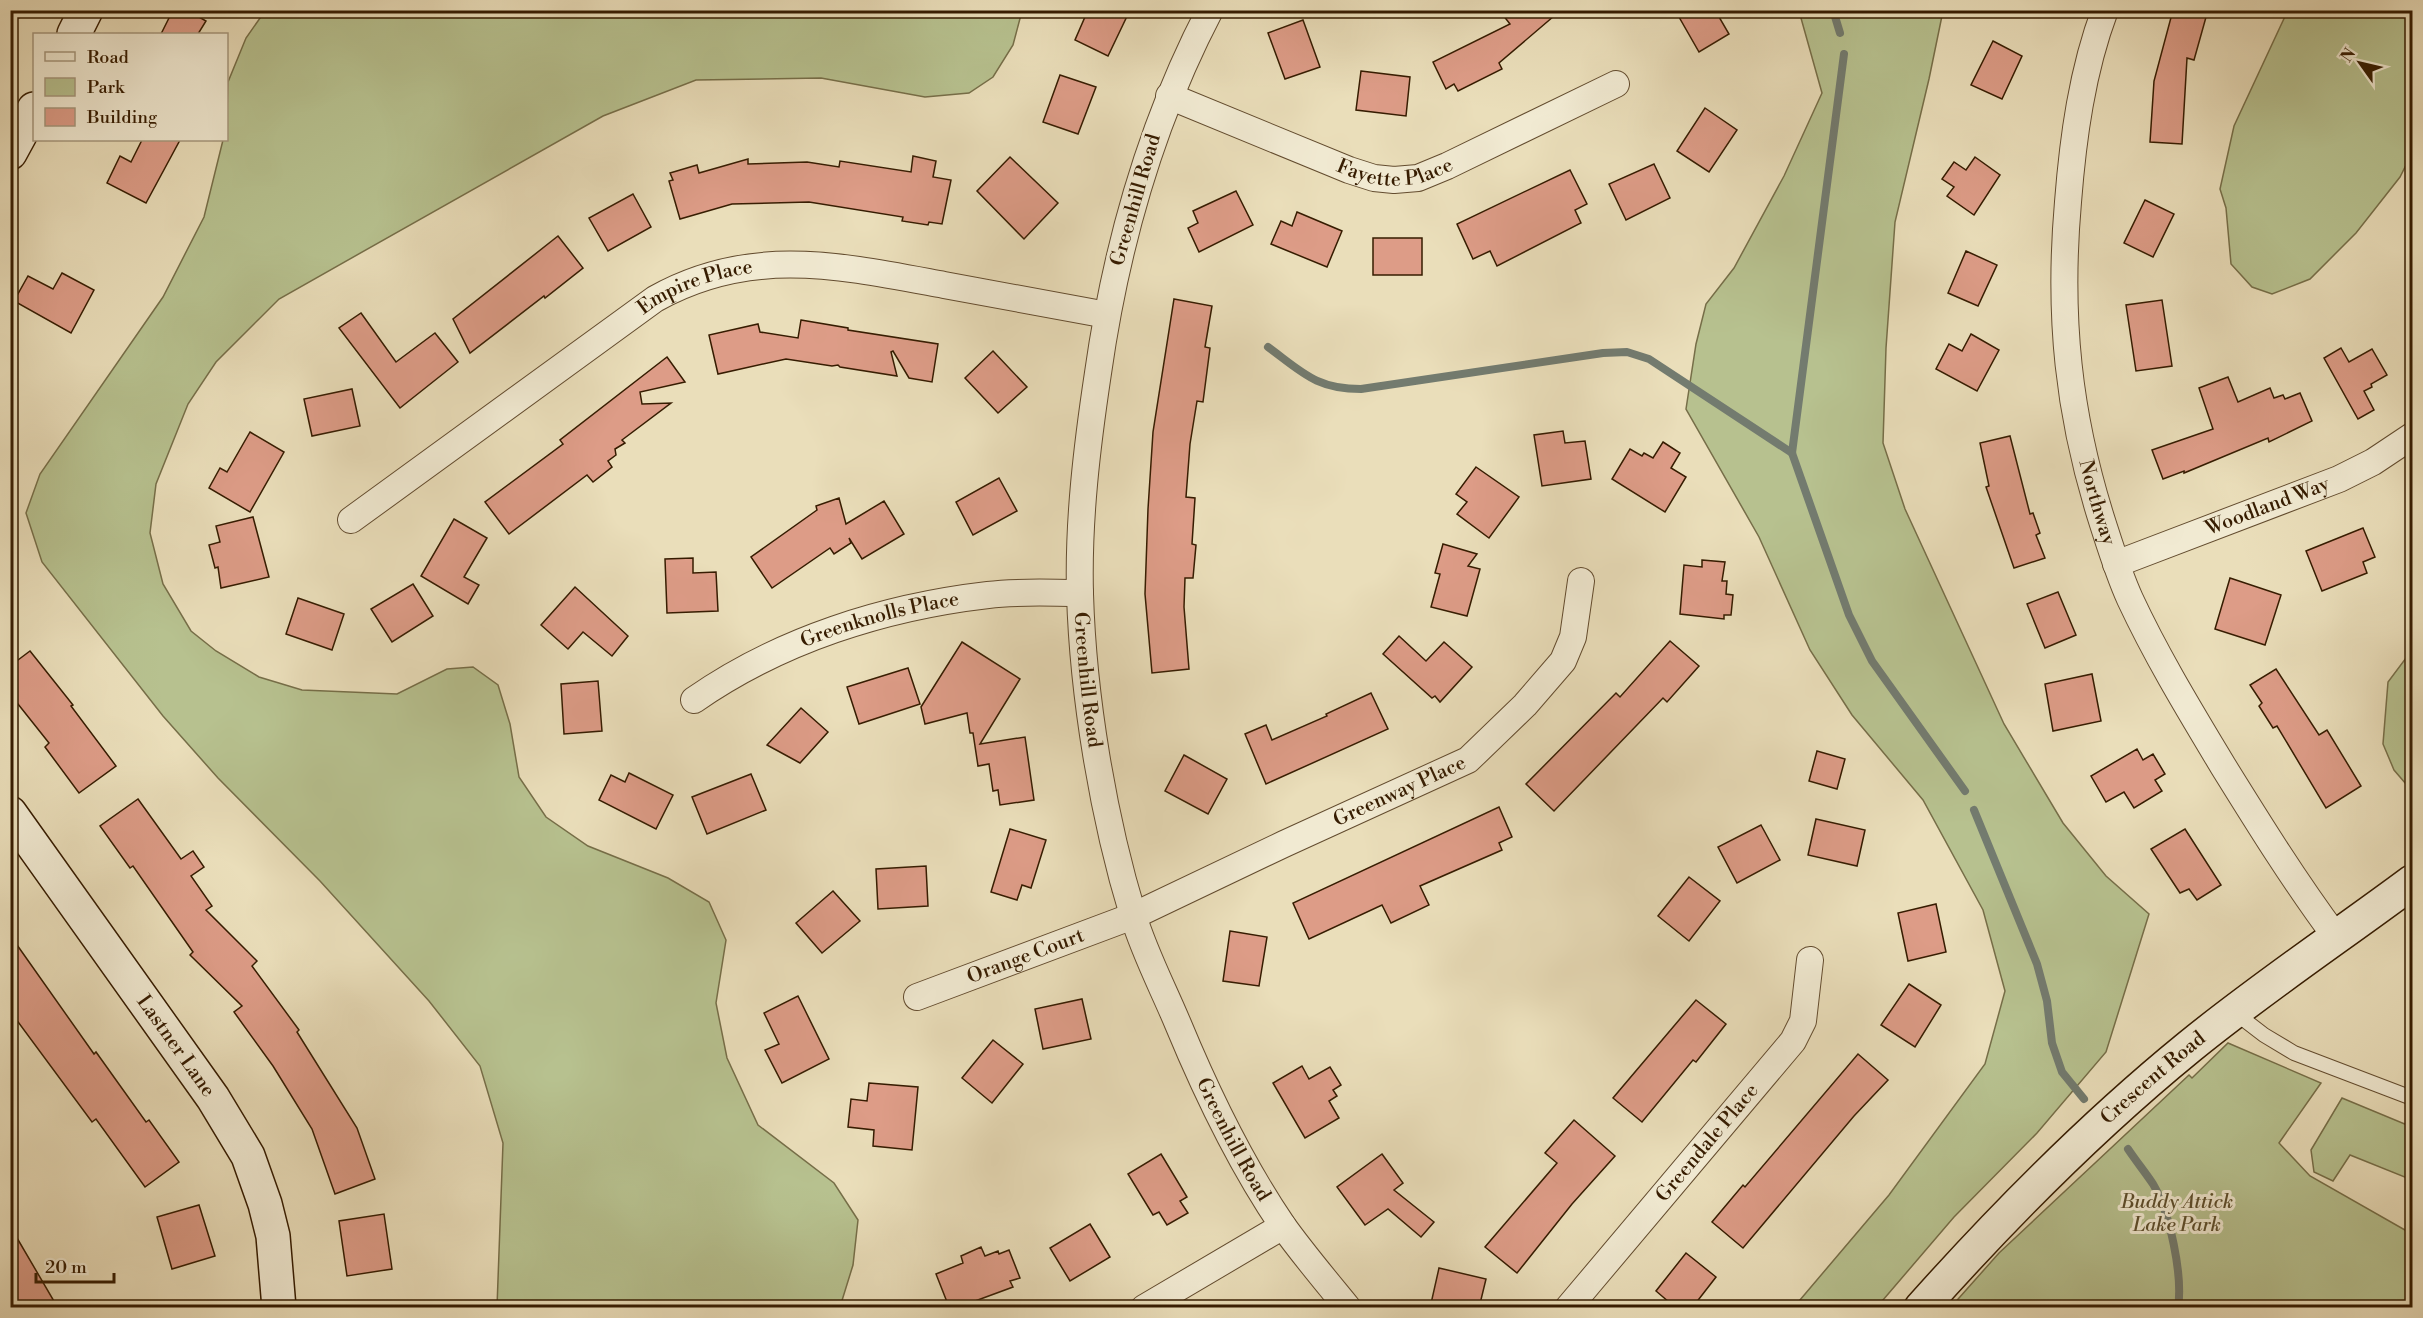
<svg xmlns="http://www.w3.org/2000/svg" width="2423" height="1318" font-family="'Libre Bodoni',serif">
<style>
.green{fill:#b7c18f;stroke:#766e48;stroke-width:1.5}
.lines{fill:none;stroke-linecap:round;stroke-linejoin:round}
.stream{stroke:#737b6f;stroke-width:8}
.building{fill:#dd9c87;stroke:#361c01;stroke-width:1.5}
.lane-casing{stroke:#634c2f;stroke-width:16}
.street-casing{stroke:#634c2f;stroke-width:28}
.secondary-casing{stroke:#361c01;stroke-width:36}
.lane{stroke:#f1ead2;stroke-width:14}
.street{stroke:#f1ead2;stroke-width:26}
.secondary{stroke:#f1ead2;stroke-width:33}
.labels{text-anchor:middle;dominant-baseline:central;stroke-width:6;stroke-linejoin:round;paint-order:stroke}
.street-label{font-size:20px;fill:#361c01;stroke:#f1ead2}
.park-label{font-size:20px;font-style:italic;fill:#5d4e2c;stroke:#f1ead2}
</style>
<rect width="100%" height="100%" fill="#eadeba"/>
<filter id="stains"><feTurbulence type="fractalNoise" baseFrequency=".00333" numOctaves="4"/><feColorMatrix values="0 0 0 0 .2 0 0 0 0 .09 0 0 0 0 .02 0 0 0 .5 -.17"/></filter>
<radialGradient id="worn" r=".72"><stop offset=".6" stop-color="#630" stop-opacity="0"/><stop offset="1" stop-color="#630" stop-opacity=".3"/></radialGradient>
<g class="green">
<path d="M 2288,10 L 2412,11 L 2412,153 L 2400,177 L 2356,233 L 2310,279 L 2272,294 L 2252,287 L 2231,264 L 2226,208 L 2220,189 L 2234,126 Z"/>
<path d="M 10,11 L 11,10 L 31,11 L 29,14 L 11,21 Z"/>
<path d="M 265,11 L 1022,11 L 1013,45 L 993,77 L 969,93 L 925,97 L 821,78 L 696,80 L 603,116 L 279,299 L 216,362 L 188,404 L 156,484 L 150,533 L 163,584 L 191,631 L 216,651 L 259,677 L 302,690 L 397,694 L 447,669 L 473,667 L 498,685 L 510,724 L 519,777 L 546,817 L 588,846 L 668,878 L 709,902 L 726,940 L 716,1003 L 727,1058 L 758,1125 L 834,1183 L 858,1220 L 853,1265 L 840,1307 L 497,1307 L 503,1143 L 480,1066 L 429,1001 L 320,881 L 218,778 L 163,716 L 42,562 L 26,513 L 40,474 L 163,297 L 204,217 L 223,140 L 226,140 L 228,82 L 246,38 Z"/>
<path d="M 1799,11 L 1943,11 L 1929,79 L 1895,222 L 1886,348 L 1883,443 L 1905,509 L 2004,724 L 2063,823 L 2106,876 L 2149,914 L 2106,1052 L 2037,1133 L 1954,1217 L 1877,1307 L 1794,1307 L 1889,1195 L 1985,1064 L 2005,991 L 1983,910 L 1923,800 L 1852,715 L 1810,650 L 1759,537 L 1686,409 L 1696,344 L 1706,304 L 1734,268 L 1784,176 L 1822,93 Z"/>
<path d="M 2412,650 L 2412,791 L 2394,770 L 2383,744 L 2388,682 Z"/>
<path d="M 2228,1043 L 2321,1083 L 2279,1143 L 2310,1176 L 2412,1234 L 2412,1307 L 1951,1307 L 1999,1253 L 2189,1075 L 2192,1078 Z"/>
<path d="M 2342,1098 L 2412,1127 L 2412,1180 L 2350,1155 L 2333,1181 L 2314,1172 L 2311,1150 Z"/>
</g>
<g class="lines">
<g class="stream">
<path d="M 1833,10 L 1840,33"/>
<path d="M 1844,54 L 1792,453 L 1849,615 L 1872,661 L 1965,791"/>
<path d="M 1268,347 C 1302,372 1316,389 1361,389 L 1603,353 L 1627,352 L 1649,359 L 1792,453"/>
<path d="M 1974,810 L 2037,964 L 2047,1001 L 2052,1043 L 2062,1072 L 2084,1099"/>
<path d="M 2128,1149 C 2136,1161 2145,1172 2153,1184 C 2170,1213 2183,1275 2178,1308"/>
</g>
</g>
<g class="building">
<path d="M 173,10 L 187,10 L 206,21 L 198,34 L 161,34 Z"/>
<path d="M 1088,10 L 1130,10 L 1108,56 L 1075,40 Z"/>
<path d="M 1499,10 L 1561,10 L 1499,63 L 1502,69 L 1458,91 L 1454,84 L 1446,89 L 1433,62 L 1510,24 Z"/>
<path d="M 1675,10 L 1715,10 L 1729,34 L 1699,52 Z"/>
<path d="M 2173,10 L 2208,10 L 2194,60 L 2187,58 L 2182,144 L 2150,142 L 2154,81 Z"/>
<path d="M 1303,20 L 1320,67 L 1285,79 L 1268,33 Z"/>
<path d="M 1993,41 L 2022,56 L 2002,99 L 1971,85 Z"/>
<path d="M 1361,71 L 1410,77 L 1406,116 L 1356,110 Z"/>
<path d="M 1060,75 L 1096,87 L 1078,134 L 1043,122 Z"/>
<path d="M 1705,108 L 1737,130 L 1709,172 L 1677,151 Z"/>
<path d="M 142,140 L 180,140 L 146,203 L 107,183 L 120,156 L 131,162 Z"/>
<path d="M 913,156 L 936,161 L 933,177 L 951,180 L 942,224 L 929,222 L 928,225 L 902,221 L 903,217 L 809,202 L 732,204 L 680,219 L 669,181 L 673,180 L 670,173 L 697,165 L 699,173 L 748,159 L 748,164 L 807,162 L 839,167 L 840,161 L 911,172 Z"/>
<path d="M 1010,157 L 1058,203 L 1024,239 L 977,191 Z"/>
<path d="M 1975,157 L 2000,175 L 1974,215 L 1947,196 L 1954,187 L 1942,179 L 1954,162 L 1966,170 Z"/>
<path d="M 1654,164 L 1670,198 L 1626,220 L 1609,184 Z"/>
<path d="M 1570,170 L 1587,204 L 1575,210 L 1581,223 L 1497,266 L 1490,251 L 1473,259 L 1457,224 Z"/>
<path d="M 1236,191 L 1253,225 L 1199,252 L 1188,228 L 1198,223 L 1193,211 Z"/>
<path d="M 633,194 L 651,227 L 608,251 L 589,218 Z"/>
<path d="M 2145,200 L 2174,214 L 2153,257 L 2124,243 Z"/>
<path d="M 1297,212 L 1342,231 L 1327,267 L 1271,244 L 1281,221 L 1292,226 Z"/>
<path d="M 558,236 L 583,268 L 545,298 L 544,296 L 470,353 L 453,319 Z"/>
<rect x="1373" y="238" width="49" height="37"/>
<path d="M 1966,251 L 1997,265 L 1978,306 L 1948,293 Z"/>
<path d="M 62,273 L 94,290 L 71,333 L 14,301 L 28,276 L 53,289 Z"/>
<path d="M 1174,299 L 1212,306 L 1205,347 L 1210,348 L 1203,402 L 1197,401 L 1190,444 L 1186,497 L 1195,498 L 1192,544 L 1196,545 L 1193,578 L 1185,578 L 1184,607 L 1189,669 L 1152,673 L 1145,594 L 1148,509 L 1153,432 Z"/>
<path d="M 2162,300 L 2172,366 L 2136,371 L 2126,305 Z"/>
<path d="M 361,313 L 396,362 L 435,333 L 458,362 L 400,408 L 339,328 Z"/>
<path d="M 801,320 L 848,328 L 848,330 L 938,344 L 932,382 L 909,378 L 893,351 L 891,352 L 897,376 L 840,367 L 838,365 L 832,366 L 786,359 L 718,374 L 709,335 L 758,324 L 760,332 L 798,338 Z"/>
<path d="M 1971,334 L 1999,350 L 1977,391 L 1936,369 L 1949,344 L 1962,351 Z"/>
<path d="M 2341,348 L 2349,362 L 2372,349 L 2387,375 L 2371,384 L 2372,387 L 2364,391 L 2374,410 L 2358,419 L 2324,358 Z"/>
<path d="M 993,351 L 1027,387 L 998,413 L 965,378 Z"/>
<path d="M 667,357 L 685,382 L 640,392 L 642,404 L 671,403 L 622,440 L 625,443 L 615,449 L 616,455 L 608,461 L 612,467 L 593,482 L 587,475 L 509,534 L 485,502 L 563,444 L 560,440 Z"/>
<path d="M 2228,377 L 2238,402 L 2270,388 L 2274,398 L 2283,395 L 2285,399 L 2300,393 L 2312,421 L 2269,442 L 2268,438 L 2184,473 L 2184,471 L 2163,479 L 2152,450 L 2213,429 L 2199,388 Z"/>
<path d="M 352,389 L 360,426 L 312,436 L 304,399 Z"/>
<path d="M 1563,431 L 1565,443 L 1585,441 L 1591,479 L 1542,486 L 1534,435 Z"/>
<path d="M 250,432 L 284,452 L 250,512 L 209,488 L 220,468 L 227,472 Z"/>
<path d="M 2010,436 L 2030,514 L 2033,513 L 2040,533 L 2036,535 L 2045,558 L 2014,568 L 1986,487 L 1989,486 L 1980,443 Z"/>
<path d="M 1663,442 L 1680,453 L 1671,468 L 1686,477 L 1665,512 L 1612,479 L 1630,449 L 1642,456 L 1644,453 L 1653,458 Z"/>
<path d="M 1476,467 L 1519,497 L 1489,538 L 1457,514 L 1467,502 L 1456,494 Z"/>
<path d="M 999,478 L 1017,511 L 973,535 L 956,502 Z"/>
<path d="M 839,498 L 846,524 L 884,501 L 904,534 L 862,559 L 849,538 L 851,543 L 834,554 L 830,548 L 772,588 L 751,557 L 817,510 L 816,506 Z"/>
<path d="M 253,517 L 269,577 L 221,588 L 218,567 L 215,568 L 209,545 L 220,542 L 216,526 Z"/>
<path d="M 454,519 L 487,538 L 464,577 L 479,585 L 468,604 L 421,576 Z"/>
<path d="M 2363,528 L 2375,557 L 2363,562 L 2367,573 L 2322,591 L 2306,551 Z"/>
<path d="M 1443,544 L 1477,554 L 1468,566 L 1480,569 L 1467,616 L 1431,607 L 1440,574 L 1435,573 Z"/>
<path d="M 693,558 L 693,573 L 716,572 L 718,611 L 667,613 L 665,559 Z"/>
<path d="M 1702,560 L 1725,562 L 1722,581 L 1727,581 L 1726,594 L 1733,595 L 1731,615 L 1724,615 L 1724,619 L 1680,614 L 1684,565 L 1702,567 Z"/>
<path d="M 2230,578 L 2281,595 L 2265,645 L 2215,629 Z"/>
<path d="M 413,584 L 433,616 L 392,642 L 371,609 Z"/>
<path d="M 575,587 L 628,636 L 612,656 L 583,632 L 568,649 L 541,625 Z"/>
<path d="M 2058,592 L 2076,635 L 2045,648 L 2027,604 Z"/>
<path d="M 298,598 L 344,614 L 332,650 L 286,634 Z"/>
<path d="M 1399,636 L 1426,661 L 1444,642 L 1472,667 L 1440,702 L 1435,696 L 1432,698 L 1383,654 Z"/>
<path d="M 1670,641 L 1699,666 L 1667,702 L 1663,698 L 1554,811 L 1526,784 L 1616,693 L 1620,697 Z"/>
<path d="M 962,642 L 1020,679 L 980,744 L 1025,737 L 1034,800 L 1000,805 L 998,790 L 993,791 L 989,764 L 978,766 L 973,733 L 970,733 L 967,713 L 925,724 L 921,707 Z"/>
<path d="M 30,651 L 73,705 L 71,706 L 116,766 L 79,793 L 45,747 L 49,743 L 10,694 L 10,666 Z"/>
<path d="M 908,668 L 920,704 L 859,724 L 847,687 Z"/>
<path d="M 2276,669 L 2319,735 L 2327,730 L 2361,786 L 2326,808 L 2277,726 L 2273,728 L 2259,706 L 2262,703 L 2250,685 Z"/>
<path d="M 2092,674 L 2101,721 L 2053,731 L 2045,684 Z"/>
<path d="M 598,681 L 602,731 L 564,734 L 561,684 Z"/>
<path d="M 1371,693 L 1388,729 L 1266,784 L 1245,734 L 1266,725 L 1272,740 L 1327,716 L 1326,714 Z"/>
<path d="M 801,708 L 828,732 L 800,763 L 767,745 Z"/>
<path d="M 2137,749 L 2143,760 L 2153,754 L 2165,774 L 2155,780 L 2162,791 L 2134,808 L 2124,792 L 2106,802 L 2091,776 Z"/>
<path d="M 1817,751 L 1845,759 L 1837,789 L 1809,781 Z"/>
<path d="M 1184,755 L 1227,779 L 1208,814 L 1165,791 Z"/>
<path d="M 629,773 L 673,795 L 656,829 L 599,800 L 611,775 L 625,782 Z"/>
<path d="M 751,774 L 766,810 L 707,834 L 692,797 Z"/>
<path d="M 138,799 L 181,859 L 193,851 L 204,867 L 191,876 L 212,906 L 206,910 L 257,961 L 252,966 L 299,1030 L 297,1032 L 357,1128 L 375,1179 L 335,1194 L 312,1129 L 273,1066 L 234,1012 L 242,1006 L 190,955 L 193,952 L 133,866 L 130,868 L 100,826 Z"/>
<path d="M 1499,807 L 1512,837 L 1499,843 L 1502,850 L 1420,886 L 1429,905 L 1391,923 L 1382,905 L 1309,939 L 1293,903 Z"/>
<path d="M 1816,819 L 1865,830 L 1857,866 L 1808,855 Z"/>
<path d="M 1761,825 L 1780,860 L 1737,883 L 1718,847 Z"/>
<path d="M 1010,829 L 1046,840 L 1031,888 L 1022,885 L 1017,900 L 991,892 Z"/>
<path d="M 2185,829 L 2221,885 L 2197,900 L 2189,889 L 2180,893 L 2151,849 Z"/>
<path d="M 926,866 L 928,906 L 878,909 L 876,869 Z"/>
<path d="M 1689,877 L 1720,901 L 1689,941 L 1658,916 Z"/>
<path d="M 833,891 L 860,921 L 822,953 L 796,923 Z"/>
<path d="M 1936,904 L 1946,952 L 1908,961 L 1898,913 Z"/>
<path d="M 1230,931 L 1267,937 L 1259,986 L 1223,981 Z"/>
<path d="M 10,935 L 94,1054 L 96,1052 L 146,1122 L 149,1120 L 179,1162 L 145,1187 L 96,1119 L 92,1122 L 10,1011 Z"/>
<path d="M 1909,984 L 1941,1005 L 1915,1047 L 1881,1025 Z"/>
<path d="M 798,996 L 829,1059 L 782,1083 L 765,1050 L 779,1044 L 764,1013 Z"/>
<path d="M 1082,999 L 1091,1039 L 1043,1049 L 1035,1009 Z"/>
<path d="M 1696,1000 L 1726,1024 L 1696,1062 L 1693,1060 L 1642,1122 L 1613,1098 Z"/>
<path d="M 993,1040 L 1023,1064 L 992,1103 L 962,1078 Z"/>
<path d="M 1858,1054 L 1888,1080 L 1854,1116 L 1743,1248 L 1712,1222 L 1743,1185 L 1745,1187 Z"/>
<path d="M 1302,1066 L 1309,1079 L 1330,1067 L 1341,1085 L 1333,1090 L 1337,1096 L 1329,1101 L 1339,1118 L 1305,1138 L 1273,1083 Z"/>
<path d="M 869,1083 L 918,1087 L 912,1150 L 873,1146 L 874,1130 L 848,1127 L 851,1099 L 867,1101 Z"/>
<path d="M 1574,1120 L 1615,1156 L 1572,1204 L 1517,1273 L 1485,1247 L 1557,1163 L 1545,1153 Z"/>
<path d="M 1161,1154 L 1187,1197 L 1180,1201 L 1188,1213 L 1167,1225 L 1159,1212 L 1153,1215 L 1128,1174 Z"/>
<path d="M 1382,1154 L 1403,1183 L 1394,1190 L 1434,1222 L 1421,1237 L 1388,1209 L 1365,1225 L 1337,1187 Z"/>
<path d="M 199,1205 L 215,1256 L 172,1269 L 157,1217 Z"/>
<path d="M 384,1214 L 392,1269 L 347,1276 L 339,1221 Z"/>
<path d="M 1090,1224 L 1110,1257 L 1070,1281 L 1050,1248 Z"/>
<path d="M 10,1226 L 58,1308 L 10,1308 Z"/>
<path d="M 981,1247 L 985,1256 L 998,1251 L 999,1254 L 1009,1250 L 1020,1278 L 1010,1281 L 1013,1287 L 967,1304 L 966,1301 L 949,1307 L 936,1274 L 963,1263 L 961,1256 Z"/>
<path d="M 1686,1253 L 1716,1277 L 1692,1308 L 1676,1308 L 1656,1291 Z"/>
<path d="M 1439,1268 L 1486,1279 L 1479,1308 L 1430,1308 Z"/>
</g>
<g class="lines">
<g class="lane-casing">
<path id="lane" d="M 2234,1012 L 2264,1035 L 2294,1053 L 2412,1098"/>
</g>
<g class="street-casing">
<g id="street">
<path id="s1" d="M 1210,10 C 1150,125 1116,246 1098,373 C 1087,446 1078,520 1080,594 C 1083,696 1103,817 1133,915 C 1144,952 1163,988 1178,1024 C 1207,1094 1240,1163 1283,1226 C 1303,1254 1326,1281 1348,1308"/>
<path id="s2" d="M 2105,10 C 2082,71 2073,138 2068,202 C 2058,316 2068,415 2103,524 C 2111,549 2119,575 2130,599 C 2157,657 2190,711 2223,766 C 2259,824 2295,882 2336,937"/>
<path id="s3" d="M 1169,96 L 1349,170 L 1374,178 L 1394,180 L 1418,178 L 1447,166 L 1616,84"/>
<path id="s4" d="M 351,520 L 655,299 C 751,245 842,266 944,285 C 998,295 1052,305 1107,315"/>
<path id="s5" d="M 2116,564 L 2339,479 L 2373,462 L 2412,436"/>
<path id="s6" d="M 694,700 C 780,640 884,607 988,595 C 1018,591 1050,593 1080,593"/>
<path id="s7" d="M 917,997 L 1133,916 L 1284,844 L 1468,760 L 1525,705 L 1563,661 L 1573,637 L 1581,581"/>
<path d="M 1144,1308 L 1283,1226"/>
<path id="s8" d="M 1568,1308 L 1793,1041 L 1803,1021 L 1810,960"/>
</g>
</g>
<g class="secondary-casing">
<g id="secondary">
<path d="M 74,34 L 86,10"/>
<path d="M 10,153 L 34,109"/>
<path id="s9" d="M 10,813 L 213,1098 L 248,1156 L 265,1204 L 273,1236 L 279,1308"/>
<path id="s10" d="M 1921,1308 C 2004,1215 2092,1126 2189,1047 C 2260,989 2338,937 2412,882"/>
</g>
</g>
<use href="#lane" class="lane"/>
<use href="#street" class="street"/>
<use href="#secondary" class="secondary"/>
</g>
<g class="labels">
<g class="street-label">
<text stroke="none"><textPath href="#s3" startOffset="242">Fayette Place</textPath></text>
<text transform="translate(1136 200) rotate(-74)">Greenhill Road</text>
<text stroke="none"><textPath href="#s4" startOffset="418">Empire Place</textPath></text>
<text stroke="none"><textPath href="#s2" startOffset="500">Northway</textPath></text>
<text stroke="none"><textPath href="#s5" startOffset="162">Woodland Way</textPath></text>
<text stroke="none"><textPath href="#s6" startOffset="204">Greenknolls Place</textPath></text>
<text stroke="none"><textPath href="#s1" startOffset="690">Greenhill Road</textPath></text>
<text stroke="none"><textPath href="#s7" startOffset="525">Greenway Place</textPath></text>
<text stroke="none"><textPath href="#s7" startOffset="116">Orange Court</textPath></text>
<text stroke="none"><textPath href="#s9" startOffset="286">Lastner Lane</textPath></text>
<text stroke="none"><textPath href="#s10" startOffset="327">Crescent Road</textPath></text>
<text stroke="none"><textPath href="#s1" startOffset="1176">Greenhill Road</textPath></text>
<text stroke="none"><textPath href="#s8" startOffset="216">Greendale Place</textPath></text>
</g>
<g class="park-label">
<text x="2177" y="1202">Buddy Attick<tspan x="2177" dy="23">Lake Park</tspan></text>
</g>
</g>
<rect width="2423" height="1318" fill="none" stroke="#eadeba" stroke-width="36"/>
<rect x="12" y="12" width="2399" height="1294" fill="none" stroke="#361c01" stroke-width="3"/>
<rect x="18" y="18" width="2387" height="1282" fill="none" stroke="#361c01" stroke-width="1.5"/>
<rect x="33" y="33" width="195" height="108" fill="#f1ead2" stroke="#a6987e" stroke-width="1.5"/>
<rect x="45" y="52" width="30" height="9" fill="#f1ead2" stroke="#a6987e" stroke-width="1.5"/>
<text x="87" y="63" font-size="18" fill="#361c01">Road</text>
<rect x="45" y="78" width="30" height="18" fill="#b7c18f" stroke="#a6987e" stroke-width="1.5"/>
<text x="87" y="93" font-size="18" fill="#361c01">Park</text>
<rect x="45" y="108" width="30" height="18" fill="#dd9c87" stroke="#a6987e" stroke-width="1.5"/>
<text x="87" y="123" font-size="18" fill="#361c01">Building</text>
<g transform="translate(2360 63) rotate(304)" stroke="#f1ead2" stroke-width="4.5" paint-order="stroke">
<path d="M0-4.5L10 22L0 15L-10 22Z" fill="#361c01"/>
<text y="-9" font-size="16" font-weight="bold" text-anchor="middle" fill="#361c01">N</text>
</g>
<path d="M36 1273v9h78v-9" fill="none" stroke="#361c01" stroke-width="3"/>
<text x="45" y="1273" font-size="18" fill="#361c01" stroke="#f1ead2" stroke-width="4.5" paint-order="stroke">20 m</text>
<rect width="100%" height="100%" filter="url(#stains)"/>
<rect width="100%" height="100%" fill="url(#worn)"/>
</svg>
